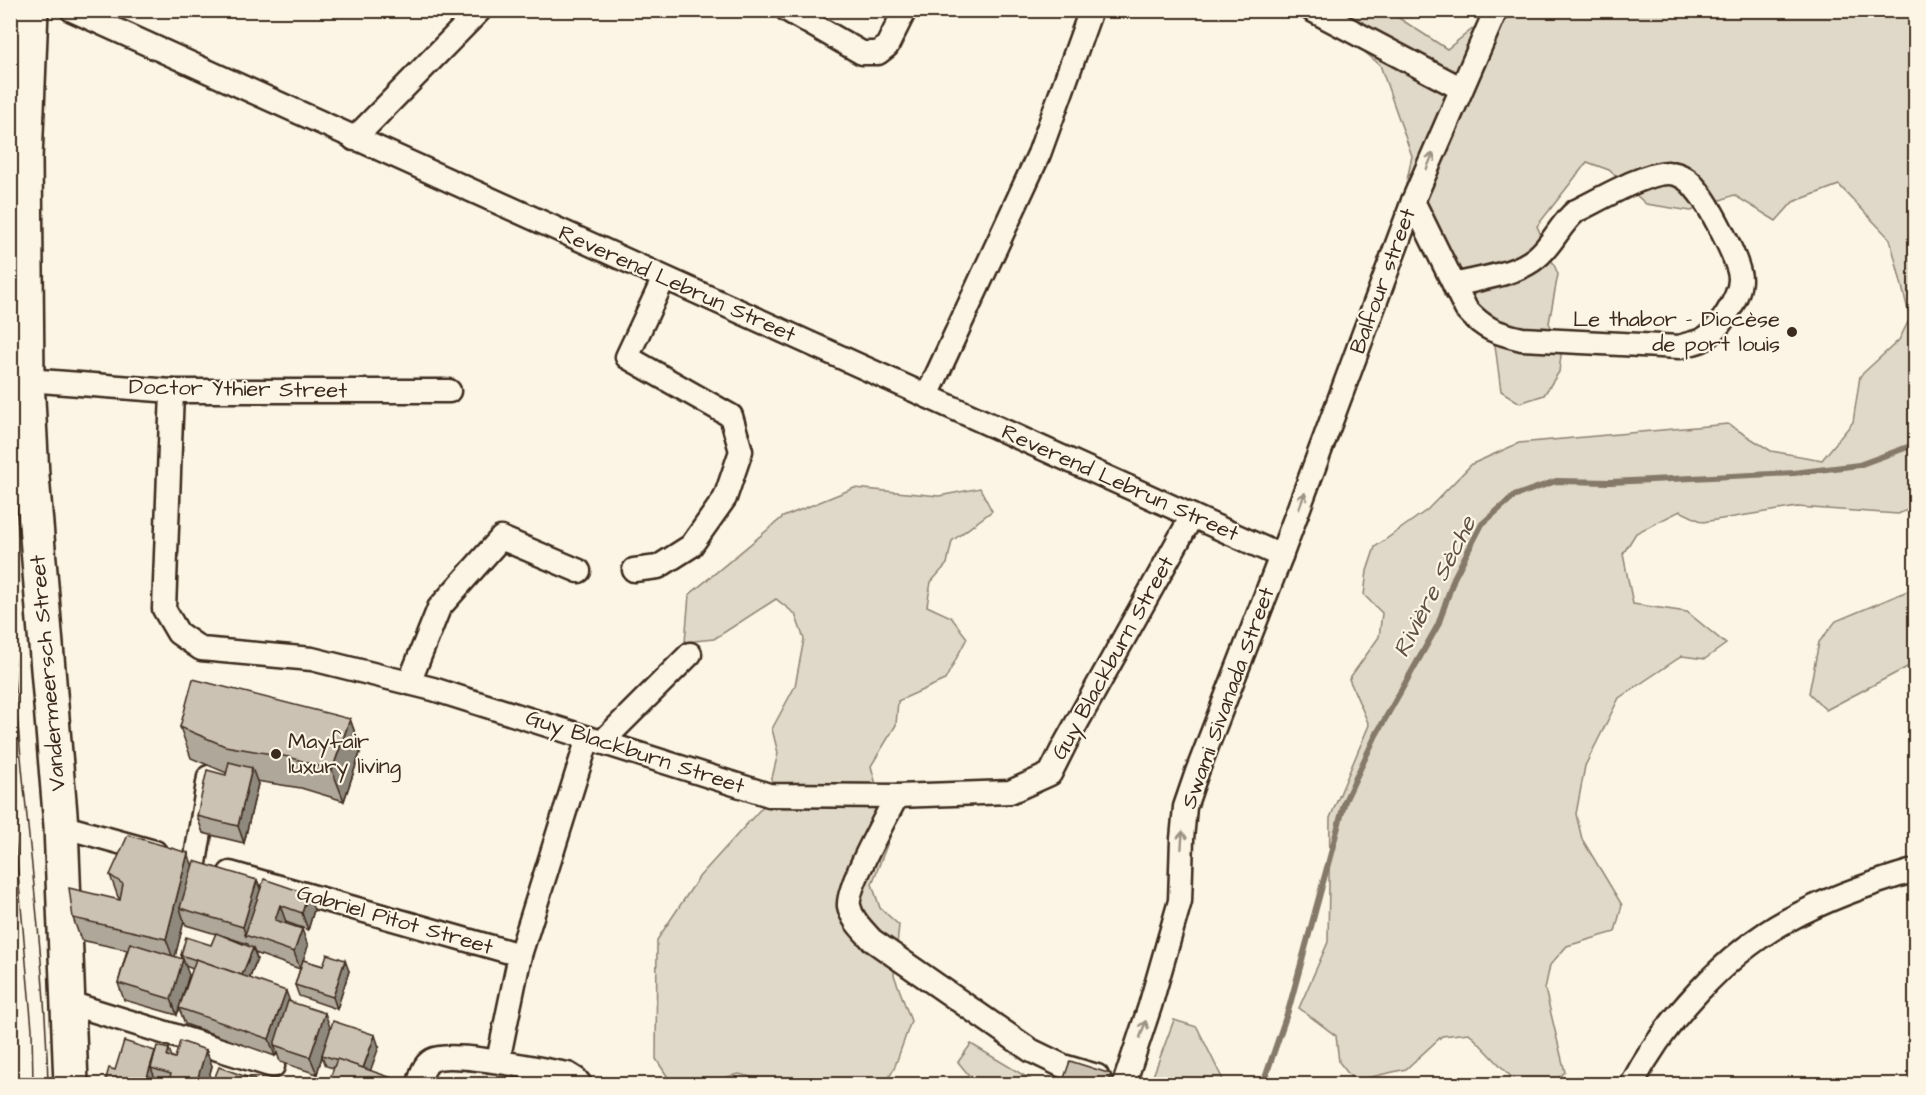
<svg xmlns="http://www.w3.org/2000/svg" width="1926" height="1095" font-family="'Architects Daughter',sans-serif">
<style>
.green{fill:#e0d8c8;stroke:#8e8173;stroke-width:1.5}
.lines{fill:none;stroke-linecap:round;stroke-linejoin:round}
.stream{stroke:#85796b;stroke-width:6}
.minor-casing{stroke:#3b2a1e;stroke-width:27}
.primary-casing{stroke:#3b2a1e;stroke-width:38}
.minor{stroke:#fcf5e5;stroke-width:22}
.primary{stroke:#fcf5e5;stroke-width:33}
.tram{stroke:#3b2a1e;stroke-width:1.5}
.wall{fill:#afa79a;stroke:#3b2a1e;stroke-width:1.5;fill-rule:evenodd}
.shaded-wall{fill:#8f887d;stroke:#3b2a1e;stroke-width:1.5}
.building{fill:#ccc2b3;stroke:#3b2a1e;stroke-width:1.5}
.oneway{stroke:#9c9082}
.poi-dot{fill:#3b2a1e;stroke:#fcf5e5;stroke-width:2}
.labels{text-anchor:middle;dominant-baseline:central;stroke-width:4.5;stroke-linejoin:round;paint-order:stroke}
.street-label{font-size:22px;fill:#3b2a1e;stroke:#fcf5e5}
.poi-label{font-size:22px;fill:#3b2a1e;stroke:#fcf5e5;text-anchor:end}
.water-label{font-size:24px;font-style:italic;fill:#605144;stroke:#fcf5e5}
</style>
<rect width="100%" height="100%" fill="#fcf5e5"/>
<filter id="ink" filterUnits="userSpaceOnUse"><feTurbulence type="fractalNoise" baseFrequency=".0167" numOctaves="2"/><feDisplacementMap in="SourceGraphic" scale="12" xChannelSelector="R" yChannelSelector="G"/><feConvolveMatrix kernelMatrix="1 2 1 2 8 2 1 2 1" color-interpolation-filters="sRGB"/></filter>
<g filter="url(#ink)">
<g class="green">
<path d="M 1319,11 L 1388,11 L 1447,49 L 1484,20 L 1510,11 L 1915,11 L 1915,507 L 1898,514 L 1797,507 L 1703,522 L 1680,511 L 1636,533 L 1623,554 L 1633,604 L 1687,612 L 1726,644 L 1705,659 L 1682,656 L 1619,698 L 1585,766 L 1576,814 L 1582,839 L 1622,905 L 1615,932 L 1567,946 L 1550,965 L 1545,989 L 1565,1072 L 1551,1084 L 1518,1084 L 1469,1033 L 1442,1036 L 1406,1069 L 1354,1081 L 1339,1062 L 1336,1036 L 1299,1008 L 1328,942 L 1330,818 L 1369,725 L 1349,679 L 1379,637 L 1382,613 L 1364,595 L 1367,571 L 1375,547 L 1427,510 L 1472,464 L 1519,443 L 1728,424 L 1771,451 L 1822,460 L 1853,422 L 1860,376 L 1899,340 L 1910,318 L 1890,239 L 1839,185 L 1793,202 L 1776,221 L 1734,195 L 1691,211 L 1646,204 L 1609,170 L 1587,162 L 1537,226 L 1558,274 L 1549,323 L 1562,347 L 1559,372 L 1544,395 L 1520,403 L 1501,391 L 1495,345 L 1444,296 L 1431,243 L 1402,204 L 1412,156 L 1380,65 L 1323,17 Z"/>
<path d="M 854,488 L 939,496 L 980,488 L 992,511 L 952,541 L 947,564 L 931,582 L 927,606 L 951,617 L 967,638 L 945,680 L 898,701 L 896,725 L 871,766 L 890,837 L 872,884 L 880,908 L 899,925 L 894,975 L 911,1021 L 894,1069 L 885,1084 L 771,1084 L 762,1080 L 739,1074 L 698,1084 L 687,1084 L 669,1079 L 656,1059 L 657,940 L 699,877 L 766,803 L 778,753 L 772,729 L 795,686 L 804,639 L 795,614 L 776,599 L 714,639 L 685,642 L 689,595 L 783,517 Z"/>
<path d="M 1915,588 L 1915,663 L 1826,710 L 1809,693 L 1819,642 L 1836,621 Z"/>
<path d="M 1174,1020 L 1197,1027 L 1225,1084 L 1150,1084 Z"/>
<path d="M 971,1044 L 1035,1082 L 1036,1084 L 976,1084 L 958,1062 Z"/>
</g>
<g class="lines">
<path class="stream" d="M 1263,1084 L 1289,1008 L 1345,801 L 1376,735 L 1438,625 L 1454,578 L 1482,524 L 1514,496 L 1556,481 L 1611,482 L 1794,473 L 1859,465 L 1916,444"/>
<g class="minor-casing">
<g id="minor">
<path d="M 72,10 L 1281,556"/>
<path d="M 787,10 L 862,53 L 878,53 L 887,46 L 905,10"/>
<path d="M 1312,10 L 1460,88"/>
<path d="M 354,139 L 480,10"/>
<path d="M 1413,201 L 1466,309 C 1484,329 1496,333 1522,339 L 1680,347 C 1687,344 1695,343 1702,340 C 1718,332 1740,297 1740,279 C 1740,262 1708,202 1696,189 C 1690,181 1680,173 1669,173 C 1646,172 1599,200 1576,211 C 1560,224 1553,244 1537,257 C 1516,275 1480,278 1454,285"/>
<path d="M 27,380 L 172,391 L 449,391"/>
<path d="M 172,391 L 164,609 L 178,633 L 201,649 L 312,659 L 433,689 L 769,795 L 897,796 L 1010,792 L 1050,774 L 1065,744 L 1192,516"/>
<path d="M 927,396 L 1039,154 L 1091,10"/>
<path d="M 634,570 L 658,567 L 691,546 L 725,498 L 741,451 L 731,416 L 627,357 L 664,278"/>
<path d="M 409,683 L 439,608 L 501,538 L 579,571"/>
<path d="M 602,742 L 690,654"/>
<path d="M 897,796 C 887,815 846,888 849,906 C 852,920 863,930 872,940 L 1030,1050 L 1063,1066 L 1097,1076"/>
<path d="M 61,826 L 155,852"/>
<path d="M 195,863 L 209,777 L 241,770"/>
<path d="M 230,873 L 520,955"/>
<path d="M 69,1003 L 273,1066"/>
<path d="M 498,1061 L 520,955 L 588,738"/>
<path d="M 419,1084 C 421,1076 423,1065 432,1060 C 452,1050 543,1070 568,1074 L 576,1079 L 580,1084"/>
<path d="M 1124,1084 L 1150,1006 L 1180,901 L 1182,839 L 1185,807 L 1197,772 L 1281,556 L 1413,201 L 1496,10"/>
<path d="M 1632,1084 C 1664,1022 1725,954 1788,920 C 1828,898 1871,883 1916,870"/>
</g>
</g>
<g class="primary-casing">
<path id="primary" d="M 31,10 L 25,159 L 27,380 L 32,476 L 61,826 L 71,1084"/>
</g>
<use href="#minor" class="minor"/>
<use href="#primary" class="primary"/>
<g class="tram">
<path d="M 10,610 C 17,769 44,926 48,1084"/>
<path d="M 10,784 L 32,1029 L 33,1084"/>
</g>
</g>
<g class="wall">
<path d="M 350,719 L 361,750 L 344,801 L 301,788 L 256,781 L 258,784 L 244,843 L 203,833 L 197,816 L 227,773 L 191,758 L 180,727 Z"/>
<path d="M 193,865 L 257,880 L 261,889 L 314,910 L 308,930 L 286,922 L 286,924 L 308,946 L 303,960 L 323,966 L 349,971 L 337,1009 L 299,996 L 295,985 L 300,969 L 255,953 L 257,959 L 250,978 L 290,1002 L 331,1029 L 379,1047 L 333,1068 L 326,1066 L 322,1056 L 317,1074 L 280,1062 L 277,1053 L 275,1056 L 185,1024 L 179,1008 L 193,969 L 185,966 L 181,955 L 211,945 L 216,934 L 186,925 L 184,921 L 175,956 L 189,975 L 177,1015 L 124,1000 L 118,983 L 127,950 L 81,940 L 73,918 L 120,900 L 120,899 L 118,897 L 110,875 ZM 224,936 L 248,944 L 249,947 Z"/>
<path d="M 169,1049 L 172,1057 L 175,1058 L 206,1050 L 212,1066 L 207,1084 L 158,1084 L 155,1078 L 153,1084 L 106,1084 L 105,1082 L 115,1070 L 156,1052 Z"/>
</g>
<g class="shaded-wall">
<path d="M 350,719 L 361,750 L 344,801 L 332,770 Z"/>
<path d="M 252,768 L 258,784 L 244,843 L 238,826 Z"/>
<path d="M 188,853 L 196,875 L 180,908 L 184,921 L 174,961 L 166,939 Z"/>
<path d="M 257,880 L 263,897 L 246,936 L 243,927 Z"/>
<path d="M 308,894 L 314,910 L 308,930 L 302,913 Z"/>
<path d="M 280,905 L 286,922 L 281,937 L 275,920 Z"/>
<path d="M 302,929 L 308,946 L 300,969 L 294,952 Z"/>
<path d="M 253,948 L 257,959 L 246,986 L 242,975 Z"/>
<path d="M 183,959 L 189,975 L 177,1015 L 171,999 Z"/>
<path d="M 345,960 L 349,971 L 337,1009 L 333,997 Z"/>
<path d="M 286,991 L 292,1007 L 274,1045 L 277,1053 L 275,1056 L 269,1039 Z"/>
<path d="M 325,1013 L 331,1030 L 322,1055 L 322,1056 L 317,1074 L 310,1057 Z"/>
<path d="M 375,1035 L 379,1047 L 367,1080 L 363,1069 Z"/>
<path d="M 206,1050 L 212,1066 L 207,1084 L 196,1084 Z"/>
<path d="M 155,1051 L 151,1068 L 155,1078 L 153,1084 L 145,1084 Z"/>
<path d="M 1111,1074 L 1115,1084 L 1108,1084 Z"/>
</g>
<g class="building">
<path d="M 193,679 L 350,719 L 332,770 L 289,757 L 225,746 L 180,727 Z"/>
<path d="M 229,762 L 252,768 L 238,826 L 197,816 L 207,770 L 226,775 Z"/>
<path d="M 128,835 L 188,853 L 166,939 L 73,918 L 69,888 L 120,900 L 123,884 L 110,875 Z"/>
<path d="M 194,861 L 257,880 L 243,927 L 180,908 Z"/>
<path d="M 264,879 L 308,894 L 302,913 L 280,905 L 275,920 L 302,929 L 294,952 L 245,935 Z"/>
<path d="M 216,933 L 253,948 L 242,975 L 196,959 L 196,960 L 181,955 L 186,937 L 211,945 Z"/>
<path d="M 130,943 L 183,959 L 171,999 L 118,983 Z"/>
<path d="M 327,954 L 345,960 L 333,997 L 295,985 L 303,960 L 323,966 Z"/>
<path d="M 196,959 L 286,991 L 269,1039 L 179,1008 Z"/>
<path d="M 288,1001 L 325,1013 L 310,1057 L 274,1045 Z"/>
<path d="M 333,1021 L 375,1035 L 363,1068 L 322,1055 Z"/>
<path d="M 124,1041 L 155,1051 L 145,1084 L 114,1084 L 105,1082 L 109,1068 L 115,1070 Z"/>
<path d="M 180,1041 L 206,1050 L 196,1084 L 168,1084 L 171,1074 L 151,1068 L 157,1046 L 169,1049 L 167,1056 L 175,1058 Z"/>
<path d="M 337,1059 L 392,1078 L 389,1084 L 328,1084 Z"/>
<path d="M 1070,1061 L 1111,1074 L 1108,1084 L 1062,1084 Z"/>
<path d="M 219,1067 L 255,1080 L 253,1084 L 212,1084 Z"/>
</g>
<defs><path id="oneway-shaft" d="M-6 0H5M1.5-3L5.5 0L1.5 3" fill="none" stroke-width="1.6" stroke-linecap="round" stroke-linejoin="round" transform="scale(1.5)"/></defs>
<g class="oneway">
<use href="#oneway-shaft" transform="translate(1430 161) rotate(-67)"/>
<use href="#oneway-shaft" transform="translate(1302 501) rotate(-70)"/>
<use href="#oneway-shaft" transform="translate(1182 840) rotate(-86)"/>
<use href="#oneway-shaft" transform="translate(1143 1029) rotate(-71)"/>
</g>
</g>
<g class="poi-dot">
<circle cx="1792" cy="332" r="6"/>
<circle cx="276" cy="754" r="6"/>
</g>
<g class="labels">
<g class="street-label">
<text transform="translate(1383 281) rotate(-70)">Balfour street</text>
<text transform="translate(677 284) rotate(24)">Reverend Lebrun Street</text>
<text transform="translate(238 389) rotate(1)">Doctor Ythier Street</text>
<text transform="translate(1120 483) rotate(24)">Reverend Lebrun Street</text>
<text transform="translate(1113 658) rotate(-61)">Guy Blackburn Street</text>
<text transform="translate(48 673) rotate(-95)">Vandermeersch Street</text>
<text transform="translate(1228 698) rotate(-70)">Swami Sivanada Street</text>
<text transform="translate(635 752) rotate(18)">Guy Blackburn Street</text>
<text transform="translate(395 920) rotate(16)">Gabriel Pitot Street</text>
</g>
<g class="poi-label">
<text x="1780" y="319">Le thabor - Diocèse<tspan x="1780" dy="25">de port louis</tspan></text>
<text x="288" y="741" text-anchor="start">Mayfair<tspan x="288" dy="25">luxury living</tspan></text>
</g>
<g class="water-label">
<text transform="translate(1435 587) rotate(-63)">Rivière Sèche</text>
</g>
</g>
<rect width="1926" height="1095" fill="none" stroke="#fcf5e5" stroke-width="36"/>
<rect x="18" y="18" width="1890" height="1059" fill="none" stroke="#3b2a1e" stroke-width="2" filter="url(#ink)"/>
</svg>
